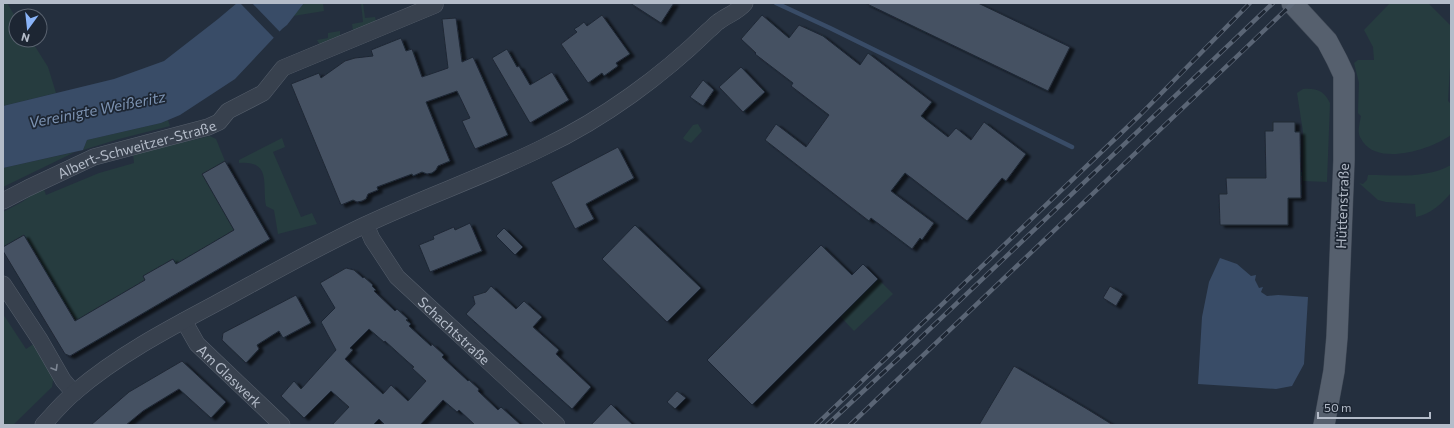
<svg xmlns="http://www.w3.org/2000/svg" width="1454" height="428" font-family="Commissioner,sans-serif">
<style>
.green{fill:#263c3f}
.water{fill:#394c67}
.pier{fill:#242f3e}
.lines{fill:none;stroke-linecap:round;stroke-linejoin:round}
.stream{stroke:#394c67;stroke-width:4.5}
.building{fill:#455162;stroke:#1f2835;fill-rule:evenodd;filter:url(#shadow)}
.minor-casing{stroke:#565f6c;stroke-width:17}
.major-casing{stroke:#414a57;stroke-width:22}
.minor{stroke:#38414e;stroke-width:16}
.major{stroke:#56606e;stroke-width:21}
.rail-casing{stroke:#5a6575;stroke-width:4.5}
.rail{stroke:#1d2633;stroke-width:3;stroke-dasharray:9;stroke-linecap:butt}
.oneway{stroke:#7c8592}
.labels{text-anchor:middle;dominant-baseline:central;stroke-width:3.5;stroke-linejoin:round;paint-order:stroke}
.street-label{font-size:14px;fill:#b4bcc9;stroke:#1d2633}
.water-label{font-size:15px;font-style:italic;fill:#7c92b1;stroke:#1d2633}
</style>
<defs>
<filter id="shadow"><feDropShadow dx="4.5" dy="2.5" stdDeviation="1" flood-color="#0009"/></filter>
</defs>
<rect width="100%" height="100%" fill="#242f3e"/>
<g class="green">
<path d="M 3,3 L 7,3 L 16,18 L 16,40 L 31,40 L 48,67 L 56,93 L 3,106 Z"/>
<path d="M 304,3 L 323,3 L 324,11 L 293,16 Z"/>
<path d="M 361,3 L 363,3 L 365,18 L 375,17 L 376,21 L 353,31 L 352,24 L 363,22 Z"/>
<path d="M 1390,3 L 1428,3 L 1451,26 L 1451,51 L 1448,101 L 1451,104 L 1451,135 C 1432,149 1380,166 1363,142 C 1362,140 1359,136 1359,134 C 1358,129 1360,121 1361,116 L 1358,113 L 1359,83 L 1354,63 L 1358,60 L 1374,60 L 1373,47 L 1364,30 Z"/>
<path d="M 340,31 L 340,37 L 320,45 L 317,40 L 328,38 L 328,33 Z"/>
<path d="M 1303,89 C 1317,88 1324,91 1330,103 L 1327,182 L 1303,181 L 1303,132 L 1297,93 Z"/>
<path d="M 168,120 L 170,126 L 119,139 L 83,150 L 87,140 L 161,123 Z"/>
<path d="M 698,124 L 702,131 L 691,143 L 685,140 L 683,138 L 693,125 Z"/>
<path d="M 210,136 L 216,139 L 225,161 L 202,174 L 234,230 L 176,264 L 173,259 L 143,276 L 145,280 L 75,321 L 24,235 L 3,247 L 3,212 L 22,202 L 43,187 L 46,195 L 99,173 L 134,163 L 133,154 Z"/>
<path d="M 282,138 L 285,147 L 273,152 L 301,217 L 312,213 L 317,224 L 278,234 L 274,210 L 266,206 C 262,185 272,160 239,163 L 239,160 Z"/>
<path d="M 75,152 L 3,187 L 3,168 Z"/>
<path d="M 1451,165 L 1451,193 C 1441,204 1431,214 1416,217 L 1415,204 L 1386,202 L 1378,200 L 1359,183 L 1363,184 L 1367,180 L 1368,175 C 1395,175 1426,179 1451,165 Z"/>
<path d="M 878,279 L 893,294 L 854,331 L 840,316 Z"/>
<path d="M 3,314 L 26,349 L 35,343 L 54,374 L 52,387 L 13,425 L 3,425 Z"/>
</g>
<g class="water">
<path d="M 237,3 L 304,3 L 287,25 L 282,29 L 235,79 L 180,115 L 161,123 L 87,140 L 83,150 L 3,168 L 3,106 L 114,79 L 164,61 L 218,19 Z"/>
<path d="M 1220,258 L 1237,264 L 1251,276 L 1256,275 L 1255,280 L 1259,288 L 1263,287 L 1261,292 L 1267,296 L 1278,295 L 1308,297 L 1304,364 L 1292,386 L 1276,389 L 1198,384 L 1202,317 L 1209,282 Z"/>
</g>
<path class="pier" d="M 240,3 L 252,3 L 281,33 L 275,39 Z"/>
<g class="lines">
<path class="stream" d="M 776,3 L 830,28 L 1072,147"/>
</g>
<g class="building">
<path d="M 630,3 L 674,3 L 661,23 Z"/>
<path d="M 865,3 L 978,3 L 1070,47 L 1048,91 Z"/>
<path d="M 602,15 L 630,54 L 616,63 L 618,66 L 604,76 L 602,73 L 588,83 L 561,44 L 577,32 L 574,29 L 579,26 L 584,22 L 587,26 Z"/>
<path d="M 762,15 L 789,38 L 799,25 L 823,36 L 860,65 L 868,53 L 932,102 L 921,116 L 948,137 L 956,128 L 971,140 L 984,122 L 1026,154 L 1006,181 L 1002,178 L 967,221 L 905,173 L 891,191 L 934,223 L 922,240 L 920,238 L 912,249 L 871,218 L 869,221 L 765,140 L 776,124 L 806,147 L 829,115 L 791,86 L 793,83 L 755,54 L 756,53 L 741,39 Z"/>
<path d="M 456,18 L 462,62 L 473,57 L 508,135 L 475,149 L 462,121 L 470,118 L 457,91 L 426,102 L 450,161 L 438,166 L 436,170 L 432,173 L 427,174 L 422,172 L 413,176 L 412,174 L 377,187 L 378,190 L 368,194 L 366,199 L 362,201 L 357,202 L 353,200 L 341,205 L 291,84 L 319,73 L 321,78 L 345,61 L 355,58 L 373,56 L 371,50 L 401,38 L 406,51 L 412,49 L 422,77 L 448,68 L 442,19 Z"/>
<path d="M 507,49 L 517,67 L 519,66 L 530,85 L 552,72 L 569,100 L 530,123 L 492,58 Z"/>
<path d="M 741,67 L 765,92 L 743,112 L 719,87 Z"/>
<path d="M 703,80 L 714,90 L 703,106 L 690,97 Z"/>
<path d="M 1273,122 L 1295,122 L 1295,132 L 1300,132 L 1301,198 L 1288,198 L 1288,225 L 1220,225 L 1219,194 L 1227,194 L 1226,178 L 1266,178 L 1265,131 L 1273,131 Z"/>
<path d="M 618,147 L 634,178 L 586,204 L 594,219 L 575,229 L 551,182 Z"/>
<path d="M 225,161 L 270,239 L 70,356 L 65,354 L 3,251 L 3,247 L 24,235 L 75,321 L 145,280 L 143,276 L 173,259 L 176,264 L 234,230 L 202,174 Z"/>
<path d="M 470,223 L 482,251 L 430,272 L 419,245 L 434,239 L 433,236 L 454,227 L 455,230 Z"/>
<path d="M 635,225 L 701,288 L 667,322 L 602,259 Z"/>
<path d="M 504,228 L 523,247 L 515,255 L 496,236 Z"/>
<path d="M 821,245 L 852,275 L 863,264 L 878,279 L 752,405 L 707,360 Z"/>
<path d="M 346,268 L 354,270 L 363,278 L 364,277 L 373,285 L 372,286 L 376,290 L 374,291 L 395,311 L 397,309 L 408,319 L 406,320 L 411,324 L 409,326 L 431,346 L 432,344 L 444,355 L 442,357 L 468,381 L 469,380 L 479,389 L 478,391 L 498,410 L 501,407 L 521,425 L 475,425 L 459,410 L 457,412 L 443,400 L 420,425 L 385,425 L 379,419 L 373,425 L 332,425 L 349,407 L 331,391 L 304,418 L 281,396 L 294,381 L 301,389 L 336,350 L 321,322 L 335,308 L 320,283 ZM 369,329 L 384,342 L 385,341 L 407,361 L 414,367 L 412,368 L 426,381 L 408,401 L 391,385 L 383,394 L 345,359 L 353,350 L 350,348 Z"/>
<path d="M 491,286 L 516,309 L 524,301 L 542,317 L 533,327 L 559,350 L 556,354 L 591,387 L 572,409 L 466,314 L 475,304 L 473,296 L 486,292 Z"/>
<path d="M 1110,286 L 1123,294 L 1116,306 L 1103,298 Z"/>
<path d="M 296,295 L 311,323 L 283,338 L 279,331 L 257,345 L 259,349 L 246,363 L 222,340 L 223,333 Z"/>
<path d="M 182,361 L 226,402 L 211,418 L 179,389 L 143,411 L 126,425 L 91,425 L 129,392 Z"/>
<path d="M 1014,366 L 1087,409 L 1113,425 L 979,425 Z"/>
<path d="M 677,391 L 686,398 L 675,409 L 667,402 Z"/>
<path d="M 611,404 L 621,414 L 633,425 L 591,425 Z"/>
</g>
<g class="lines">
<g class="minor-casing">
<g id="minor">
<path id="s1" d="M 3,201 L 28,188 L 94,157 L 208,127 L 219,122 L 228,111 L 263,93 L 283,68 L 435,5"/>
<path id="s2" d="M 366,225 L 372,239 L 397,277 L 557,425"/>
<path d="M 3,284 L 40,340 L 63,380 L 74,393"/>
<path id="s3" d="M 184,321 L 197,344 L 282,425"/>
<path d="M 43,425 C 53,414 63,402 75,392 C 117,356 166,330 215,304 C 265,277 314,249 365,225 C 424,197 486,176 544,147 C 603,119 662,76 709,30 C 712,28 715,24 718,22 C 727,15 738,12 745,3"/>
</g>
</g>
<g class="major-casing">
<path id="major" d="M 1292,3 L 1327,41 L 1337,60 L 1344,75 L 1344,160 L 1337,337 L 1334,371 L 1324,425"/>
</g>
<use href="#minor" class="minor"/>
<use href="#major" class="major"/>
<g class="rail-casing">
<g id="rail">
<path d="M 816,425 L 1140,115 L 1250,3"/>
<path d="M 827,425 L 914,344 L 1273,3"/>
<path d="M 850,425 L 1293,3"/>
</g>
</g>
<use href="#rail" class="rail"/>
</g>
<defs><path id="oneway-chevron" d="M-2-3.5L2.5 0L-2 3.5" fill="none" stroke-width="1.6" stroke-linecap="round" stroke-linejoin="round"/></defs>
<use class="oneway" href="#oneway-chevron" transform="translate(55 368) rotate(60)"/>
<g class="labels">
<g class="street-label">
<text stroke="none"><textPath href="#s1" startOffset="144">Albert-Schweitzer-Straße</textPath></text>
<text transform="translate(1342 206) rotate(-88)">Hüttenstraße</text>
<text stroke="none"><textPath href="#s2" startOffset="139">Schachtstraße</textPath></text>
<text stroke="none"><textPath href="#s3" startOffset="72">Am Glaswerk</textPath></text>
</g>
<g class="water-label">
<text transform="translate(97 109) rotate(-11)">Vereinigte Weißeritz</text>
</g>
</g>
<rect width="1454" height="428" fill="none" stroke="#b4bcc9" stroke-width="8"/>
<g transform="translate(28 28) rotate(195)"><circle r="19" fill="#1d2633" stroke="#59626f"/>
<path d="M0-3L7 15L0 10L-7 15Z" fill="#8ab4f8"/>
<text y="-6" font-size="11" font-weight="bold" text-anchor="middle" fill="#b4bcc9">N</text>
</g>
<path d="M1318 412v6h112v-6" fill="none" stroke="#b4bcc9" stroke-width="2"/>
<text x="1324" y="412" font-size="12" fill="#b4bcc9" stroke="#1d2633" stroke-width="3" paint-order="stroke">50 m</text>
</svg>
